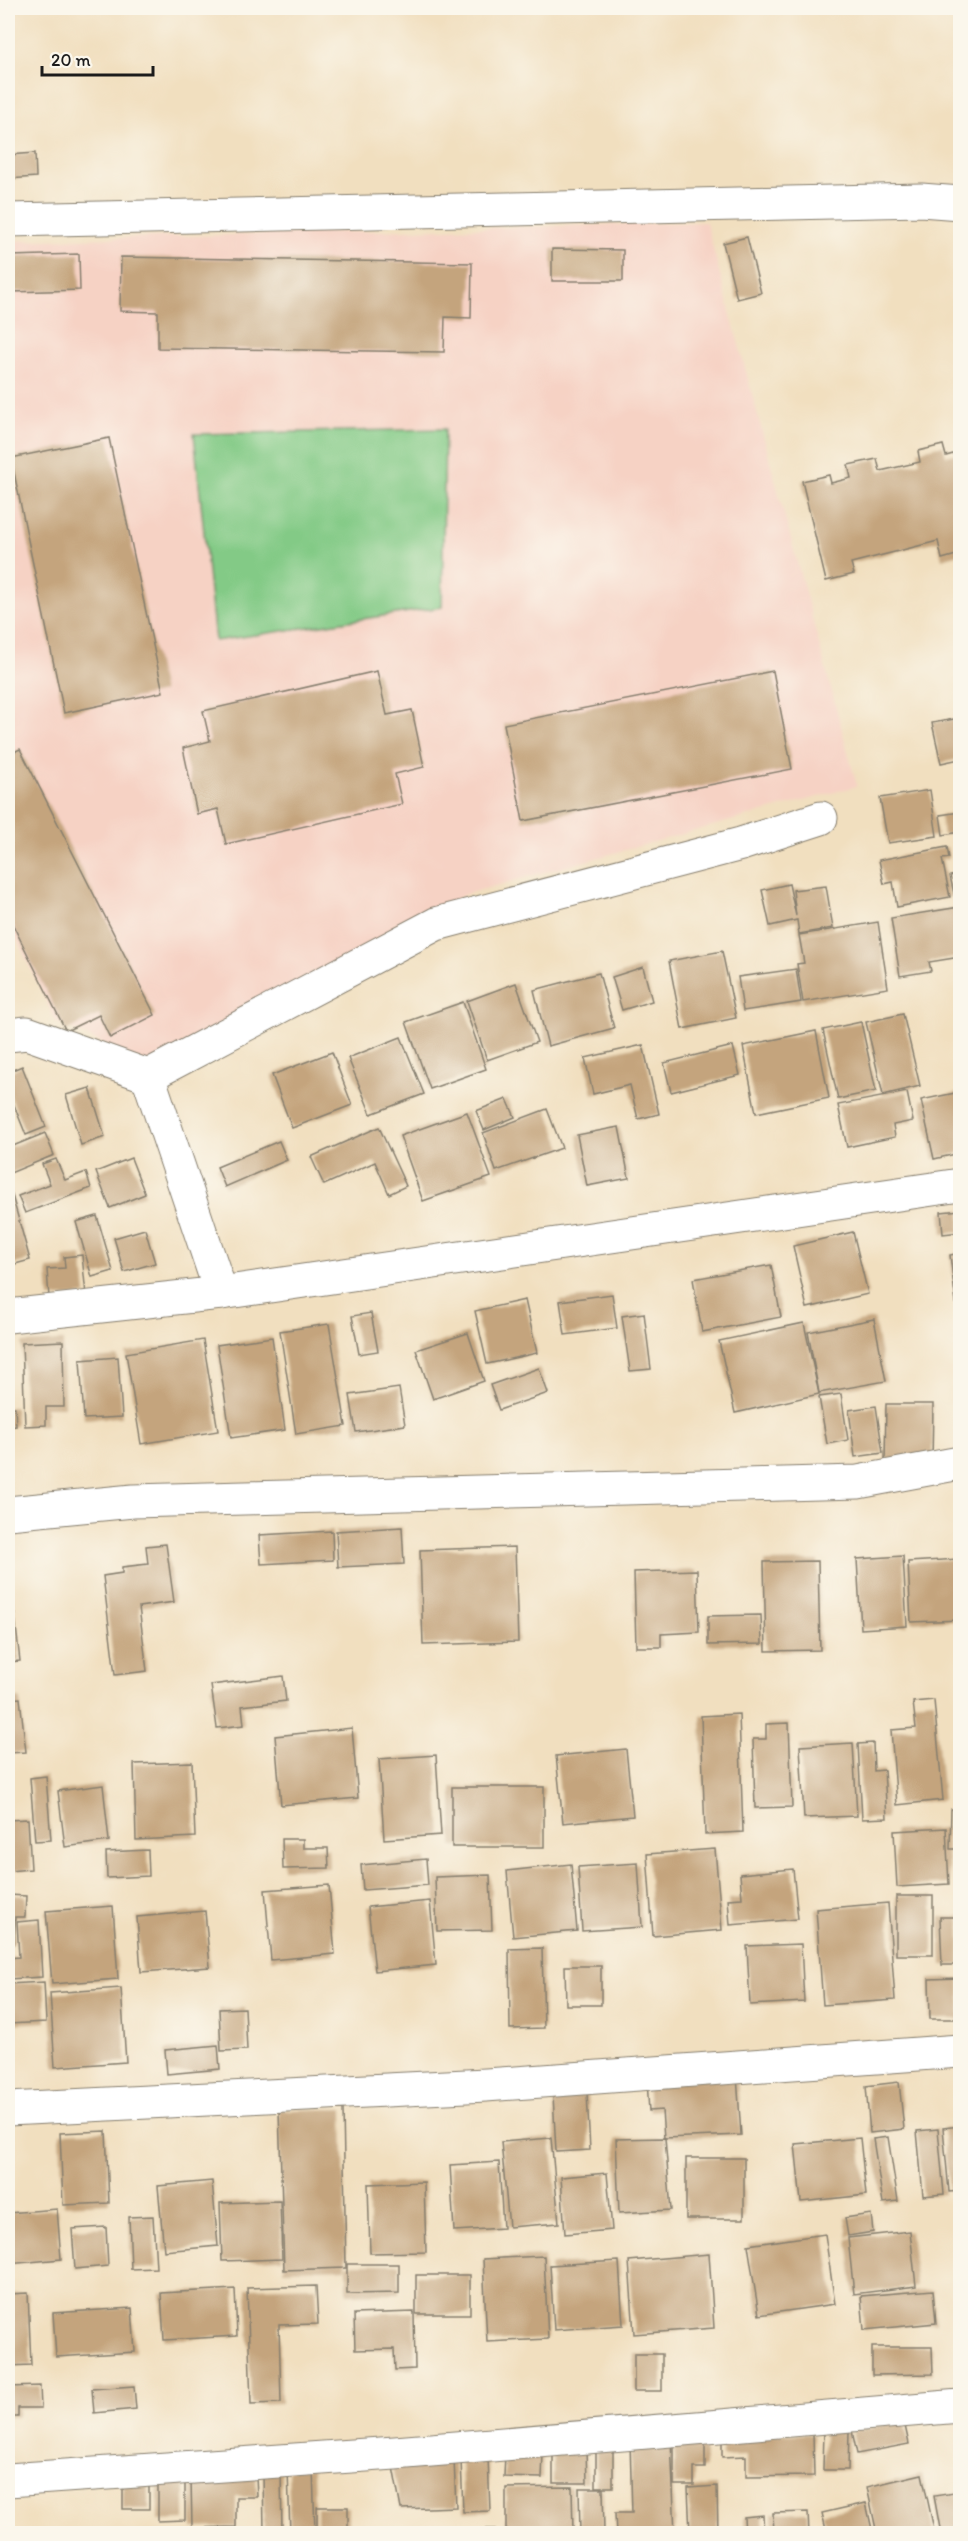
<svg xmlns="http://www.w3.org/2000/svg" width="968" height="2541" font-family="Itim,sans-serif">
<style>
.built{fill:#f6d2c4}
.green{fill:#83ca86;stroke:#507351;stroke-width:1.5}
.building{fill:#c4a47d}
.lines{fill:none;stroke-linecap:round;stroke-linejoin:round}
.minor-casing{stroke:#867e6e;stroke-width:35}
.minor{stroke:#fff;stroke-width:33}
</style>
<rect width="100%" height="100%" fill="#fbf7ec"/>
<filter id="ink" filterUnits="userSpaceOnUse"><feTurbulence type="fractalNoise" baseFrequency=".0167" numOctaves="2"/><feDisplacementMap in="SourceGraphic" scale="12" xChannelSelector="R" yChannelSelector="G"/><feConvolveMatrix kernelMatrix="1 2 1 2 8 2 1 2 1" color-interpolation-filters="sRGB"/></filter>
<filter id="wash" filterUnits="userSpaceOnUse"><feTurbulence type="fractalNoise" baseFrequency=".008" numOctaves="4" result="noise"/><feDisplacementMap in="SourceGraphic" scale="24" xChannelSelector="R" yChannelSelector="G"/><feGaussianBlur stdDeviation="1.35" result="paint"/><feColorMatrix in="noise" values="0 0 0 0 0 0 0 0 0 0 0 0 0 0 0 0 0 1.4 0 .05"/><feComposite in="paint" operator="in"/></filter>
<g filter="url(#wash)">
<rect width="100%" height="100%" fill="#f1dfbf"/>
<path class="built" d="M 706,222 L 857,786 L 466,894 L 212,1033 L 157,1069 L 56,1022 L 8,921 L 8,241 Z"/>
<path class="green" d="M 445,429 L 442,607 L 215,641 L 194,434 Z"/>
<g id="blocks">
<g class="building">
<path d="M 35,153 L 36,177 L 8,179 L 8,155 Z"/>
<path d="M 747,237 L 761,293 L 737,299 L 723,243 Z"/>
<path d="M 552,249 L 623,250 L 623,281 L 552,281 Z"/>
<path d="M 79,254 L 80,290 L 11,292 L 10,256 Z"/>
<path d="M 121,257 L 472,263 L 471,318 L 445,317 L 444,352 L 158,348 L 158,312 L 120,311 Z"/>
<path d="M 109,438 L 163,692 L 64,713 L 11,458 Z"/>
<path d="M 943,445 L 946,456 L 960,452 L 960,554 L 942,559 L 938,541 L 851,563 L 854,574 L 826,581 L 802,481 L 829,475 L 831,483 L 851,478 L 848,465 L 877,459 L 880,471 L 920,462 L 918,451 Z"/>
<path d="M 377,671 L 387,715 L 412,710 L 424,767 L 395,774 L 402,804 L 226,844 L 218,809 L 197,814 L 183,748 L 210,741 L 203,711 Z"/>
<path d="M 773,671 L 792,769 L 523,821 L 504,724 Z"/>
<path d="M 960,718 L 960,759 L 941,763 L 932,723 Z"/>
<path d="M 20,749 L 155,1015 L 110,1038 L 99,1015 L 66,1031 L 8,915 L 8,755 Z"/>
<path d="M 930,790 L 937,836 L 888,843 L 880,798 Z"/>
<path d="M 960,812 L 960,832 L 943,835 L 940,815 Z"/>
<path d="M 947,847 L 949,858 L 942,859 L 950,897 L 897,907 L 893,882 L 884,884 L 879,860 Z"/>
<path d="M 960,874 L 960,897 L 955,898 L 950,876 Z"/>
<path d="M 789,884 L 796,916 L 793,890 L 826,886 L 833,928 L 799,934 L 797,920 L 770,926 L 762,890 Z"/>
<path d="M 960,907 L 960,957 L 929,962 L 931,971 L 900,976 L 891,918 Z"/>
<path d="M 878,922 L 888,988 L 803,1002 L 797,964 L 804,963 L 799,935 Z"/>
<path d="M 722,951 L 736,1018 L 682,1029 L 669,961 Z"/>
<path d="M 643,967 L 652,1001 L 622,1010 L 612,977 Z"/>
<path d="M 796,969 L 801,1002 L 743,1011 L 738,977 Z"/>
<path d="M 599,973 L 614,1028 L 548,1046 L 534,990 Z"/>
<path d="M 516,983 L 537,1042 L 487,1060 L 467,1001 Z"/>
<path d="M 463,1002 L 486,1069 L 430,1089 L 406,1022 Z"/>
<path d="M 903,1014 L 920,1086 L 883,1095 L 866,1022 Z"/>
<path d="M 861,1022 L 876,1091 L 838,1099 L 823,1030 Z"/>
<path d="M 816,1031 L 829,1098 L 756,1113 L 743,1046 Z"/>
<path d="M 401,1037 L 424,1094 L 371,1114 L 348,1058 Z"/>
<path d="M 643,1045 L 659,1114 L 638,1119 L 630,1085 L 593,1094 L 585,1058 Z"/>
<path d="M 733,1046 L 740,1075 L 671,1092 L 664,1063 Z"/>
<path d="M 332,1052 L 352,1105 L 292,1128 L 272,1075 Z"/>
<path d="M 22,1066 L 46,1127 L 26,1135 L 8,1090 L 8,1072 Z"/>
<path d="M 90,1088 L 105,1137 L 81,1145 L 66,1095 Z"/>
<path d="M 907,1092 L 913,1121 L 893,1125 L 895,1137 L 847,1147 L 838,1105 Z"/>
<path d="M 960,1092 L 960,1153 L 934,1159 L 921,1100 Z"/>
<path d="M 507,1099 L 515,1117 L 484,1130 L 476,1111 Z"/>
<path d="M 547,1109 L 562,1148 L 496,1171 L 483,1133 Z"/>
<path d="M 467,1112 L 491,1177 L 423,1201 L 400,1136 Z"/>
<path d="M 379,1127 L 406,1186 L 389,1194 L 375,1162 L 324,1185 L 311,1157 Z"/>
<path d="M 619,1127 L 629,1178 L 587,1186 L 577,1135 Z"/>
<path d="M 45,1133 L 54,1155 L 8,1174 L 8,1148 Z"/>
<path d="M 279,1141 L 287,1160 L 225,1187 L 217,1167 Z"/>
<path d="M 131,1158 L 145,1194 L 110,1208 L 96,1172 Z"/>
<path d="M 56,1159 L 65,1180 L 86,1172 L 91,1188 L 25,1213 L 18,1196 L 50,1184 L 42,1164 Z"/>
<path d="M 8,1181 L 30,1260 L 8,1266 Z"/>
<path d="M 960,1210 L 960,1232 L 943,1234 L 941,1212 Z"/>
<path d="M 97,1216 L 113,1271 L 92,1277 L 76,1222 Z"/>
<path d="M 145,1229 L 155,1263 L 124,1272 L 114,1238 Z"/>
<path d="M 853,1232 L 868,1294 L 807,1308 L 793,1246 Z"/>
<path d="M 960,1253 L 960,1319 L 958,1319 L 950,1255 Z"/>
<path d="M 82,1255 L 86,1295 L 49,1298 L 47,1269 L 65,1268 L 64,1257 Z"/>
<path d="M 771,1265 L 781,1317 L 702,1332 L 693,1279 Z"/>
<path d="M 612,1294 L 617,1328 L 565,1335 L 560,1301 Z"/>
<path d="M 525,1300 L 537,1353 L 487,1364 L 475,1311 Z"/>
<path d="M 371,1313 L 378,1351 L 359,1354 L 352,1316 Z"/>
<path d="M 644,1313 L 651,1369 L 630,1371 L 622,1316 Z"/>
<path d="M 874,1319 L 886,1381 L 819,1393 L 808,1332 Z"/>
<path d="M 804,1323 L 819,1394 L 735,1413 L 719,1341 Z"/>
<path d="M 329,1324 L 346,1426 L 296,1434 L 280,1331 Z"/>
<path d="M 468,1333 L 484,1381 L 433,1399 L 416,1350 Z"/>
<path d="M 272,1337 L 285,1430 L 231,1438 L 217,1345 Z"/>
<path d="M 203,1340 L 218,1431 L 141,1444 L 126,1353 Z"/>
<path d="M 63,1341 L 64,1407 L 46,1407 L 46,1425 L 25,1426 L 22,1343 Z"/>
<path d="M 118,1357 L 122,1417 L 84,1419 L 80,1360 Z"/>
<path d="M 539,1368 L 548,1393 L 499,1410 L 490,1385 Z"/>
<path d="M 399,1388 L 405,1425 L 356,1432 L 350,1395 Z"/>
<path d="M 841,1394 L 848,1440 L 827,1444 L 819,1397 Z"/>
<path d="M 886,1404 L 933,1404 L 932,1464 L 885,1463 Z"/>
<path d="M 876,1406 L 883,1453 L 855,1457 L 849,1410 Z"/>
<path d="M 15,1407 L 16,1426 L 8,1427 L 8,1408 Z"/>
<path d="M 402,1527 L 404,1564 L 338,1567 L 336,1531 Z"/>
<path d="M 332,1531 L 333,1560 L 261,1564 L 259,1535 Z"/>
<path d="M 166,1544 L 174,1602 L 139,1607 L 147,1671 L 115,1675 L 103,1576 L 122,1573 L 122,1567 L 148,1564 L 146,1546 Z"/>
<path d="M 515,1547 L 518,1642 L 423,1645 L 420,1550 Z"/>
<path d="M 903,1556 L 907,1626 L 861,1629 L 857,1559 Z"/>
<path d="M 960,1559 L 960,1620 L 911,1622 L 908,1562 Z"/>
<path d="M 818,1561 L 820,1650 L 766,1651 L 764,1562 Z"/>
<path d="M 697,1570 L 699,1632 L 661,1634 L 661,1647 L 636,1647 L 634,1572 Z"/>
<path d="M 8,1592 L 12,1592 L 20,1661 L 8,1662 Z"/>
<path d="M 761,1615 L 762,1644 L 708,1645 L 708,1616 Z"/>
<path d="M 283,1676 L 286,1701 L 242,1706 L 244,1725 L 217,1728 L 211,1685 Z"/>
<path d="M 20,1698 L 26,1752 L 8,1753 L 8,1699 Z"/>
<path d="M 934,1700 L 943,1800 L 897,1805 L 891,1730 L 916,1728 L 913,1702 Z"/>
<path d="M 739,1714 L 743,1832 L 705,1834 L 701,1716 Z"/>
<path d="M 789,1723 L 792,1807 L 755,1808 L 753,1739 L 766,1739 L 766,1724 Z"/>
<path d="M 352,1728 L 358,1798 L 281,1805 L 275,1736 Z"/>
<path d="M 853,1743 L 857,1816 L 804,1818 L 800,1746 Z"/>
<path d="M 873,1743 L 874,1771 L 884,1770 L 887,1818 L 862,1819 L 858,1744 Z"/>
<path d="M 626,1749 L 633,1816 L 563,1823 L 556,1756 Z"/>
<path d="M 436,1755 L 441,1835 L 384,1839 L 379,1759 Z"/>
<path d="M 192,1762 L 195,1837 L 136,1840 L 134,1764 Z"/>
<path d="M 46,1776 L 51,1840 L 35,1841 L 30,1778 Z"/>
<path d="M 103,1785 L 109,1841 L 65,1847 L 58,1791 Z"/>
<rect x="452" y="1787" width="92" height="60"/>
<path d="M 951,1809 L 960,1809 L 958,1849 L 950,1849 Z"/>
<path d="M 28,1819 L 31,1869 L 8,1871 L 8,1820 Z"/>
<path d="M 946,1828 L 949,1884 L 897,1887 L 894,1831 Z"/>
<path d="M 282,1839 L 303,1839 L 303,1848 L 328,1848 L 329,1868 L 283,1869 Z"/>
<path d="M 715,1849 L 722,1930 L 653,1936 L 647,1854 Z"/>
<path d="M 148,1850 L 149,1876 L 107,1878 L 106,1852 Z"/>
<path d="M 426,1859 L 428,1885 L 363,1890 L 361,1865 Z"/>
<path d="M 638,1863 L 642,1927 L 582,1931 L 578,1867 Z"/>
<path d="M 571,1864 L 577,1931 L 513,1937 L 507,1871 Z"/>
<path d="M 793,1869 L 798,1919 L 730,1925 L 728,1899 L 742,1898 L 740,1874 Z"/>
<path d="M 490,1875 L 492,1930 L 437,1931 L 435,1877 Z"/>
<path d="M 329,1885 L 335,1954 L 271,1960 L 265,1890 Z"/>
<path d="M 8,1895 L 26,1896 L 25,1917 L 15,1917 L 14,1944 L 8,1944 Z"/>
<rect x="896" y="1896" width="37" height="59"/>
<path d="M 430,1901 L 436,1965 L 375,1971 L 368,1907 Z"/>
<path d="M 888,1903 L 895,2000 L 823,2005 L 816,1909 Z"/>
<path d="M 113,1906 L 118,1979 L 52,1984 L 46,1911 Z"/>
<path d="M 205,1911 L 210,1967 L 141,1972 L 137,1917 Z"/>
<path d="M 940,1917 L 960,1917 L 960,1965 L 942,1965 Z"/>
<path d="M 39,1920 L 42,1977 L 8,1979 L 8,1958 L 19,1957 L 17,1922 Z"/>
<path d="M 801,1944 L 804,2002 L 750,2005 L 747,1946 Z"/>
<path d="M 542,1948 L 544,2028 L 510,2029 L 509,1949 Z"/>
<path d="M 565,1966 L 601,1966 L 601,2005 L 566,2005 Z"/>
<path d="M 960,1978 L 960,2019 L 930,2019 L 929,1979 Z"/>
<path d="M 44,1982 L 46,2022 L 8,2024 L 8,1984 Z"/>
<path d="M 121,1988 L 126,2062 L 55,2067 L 50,1993 Z"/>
<path d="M 245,2008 L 247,2050 L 221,2051 L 219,2009 Z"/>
<path d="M 218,2045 L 220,2069 L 167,2074 L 165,2050 Z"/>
<path d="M 737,2076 L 741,2135 L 664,2138 L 662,2110 L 649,2111 L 647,2081 Z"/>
<path d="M 899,2082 L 904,2129 L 870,2133 L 866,2086 Z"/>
<path d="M 587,2093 L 590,2150 L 556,2152 L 553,2094 Z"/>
<path d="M 343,2109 L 346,2268 L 284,2270 L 279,2110 Z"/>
<path d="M 960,2126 L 960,2191 L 949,2192 L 943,2128 Z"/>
<path d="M 938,2129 L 944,2194 L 923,2196 L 917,2131 Z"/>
<path d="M 106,2131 L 109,2203 L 63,2205 L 60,2133 Z"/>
<path d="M 888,2137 L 898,2201 L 883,2203 L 873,2139 Z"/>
<path d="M 551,2138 L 559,2223 L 509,2227 L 501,2142 Z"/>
<path d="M 665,2138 L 671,2210 L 619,2213 L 616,2139 Z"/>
<path d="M 860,2138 L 866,2195 L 801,2202 L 795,2144 Z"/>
<rect x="686" y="2158" width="58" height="61"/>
<path d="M 499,2162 L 503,2228 L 454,2231 L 450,2165 Z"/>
<path d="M 607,2173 L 612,2230 L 565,2234 L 561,2177 Z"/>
<path d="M 212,2181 L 218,2246 L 164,2251 L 158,2186 Z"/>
<path d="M 424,2182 L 426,2252 L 370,2253 L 368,2184 Z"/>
<path d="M 280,2201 L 282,2259 L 222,2261 L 220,2203 Z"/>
<path d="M 57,2209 L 61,2259 L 8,2264 L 8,2213 Z"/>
<path d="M 871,2214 L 873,2232 L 848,2236 L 845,2218 Z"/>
<path d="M 153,2216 L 156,2268 L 131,2269 L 129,2217 Z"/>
<path d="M 106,2227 L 108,2266 L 75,2269 L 72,2229 Z"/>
<path d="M 910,2231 L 916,2286 L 854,2294 L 848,2238 Z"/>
<path d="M 825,2234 L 835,2304 L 759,2315 L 748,2245 Z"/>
<path d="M 709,2254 L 714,2328 L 634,2334 L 629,2261 Z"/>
<path d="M 544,2256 L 548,2339 L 487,2342 L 483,2259 Z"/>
<path d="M 619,2261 L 623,2325 L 554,2330 L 550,2265 Z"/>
<path d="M 347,2264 L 399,2264 L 399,2293 L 347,2294 Z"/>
<rect x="416" y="2275" width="54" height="39"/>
<path d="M 316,2286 L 318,2324 L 279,2325 L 281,2403 L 251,2404 L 247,2288 Z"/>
<path d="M 235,2289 L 237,2336 L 164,2340 L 161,2293 Z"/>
<path d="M 933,2290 L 936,2323 L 864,2330 L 861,2296 Z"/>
<path d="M 28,2293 L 31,2365 L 8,2366 L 8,2294 Z"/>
<path d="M 132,2308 L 135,2352 L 56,2357 L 53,2313 Z"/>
<path d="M 414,2312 L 415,2369 L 395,2370 L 394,2349 L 355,2350 L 354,2314 Z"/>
<path d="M 872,2347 L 932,2347 L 933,2374 L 872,2375 Z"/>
<rect x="634" y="2354" width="28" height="37"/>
<path d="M 40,2386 L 41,2408 L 18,2408 L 18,2417 L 8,2417 L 8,2387 Z"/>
<path d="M 134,2386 L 136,2409 L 94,2413 L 92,2389 Z"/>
<path d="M 904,2421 L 909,2444 L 857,2454 L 852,2431 Z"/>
<path d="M 824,2430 L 849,2431 L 848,2470 L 823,2470 Z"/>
<path d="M 813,2434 L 814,2476 L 746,2477 L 746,2456 L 722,2457 L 722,2435 Z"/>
<path d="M 671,2440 L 675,2534 L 616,2534 L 615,2513 L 632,2513 L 630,2442 Z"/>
<path d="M 674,2441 L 705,2441 L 705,2468 L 694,2468 L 694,2485 L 674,2485 Z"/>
<rect x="596" y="2446" width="17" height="41"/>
<path d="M 553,2449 L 586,2449 L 587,2483 L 553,2483 Z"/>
<path d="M 505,2453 L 543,2453 L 542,2478 L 504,2477 Z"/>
<path d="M 488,2457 L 490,2511 L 463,2512 L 461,2459 Z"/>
<path d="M 454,2459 L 456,2507 L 401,2509 L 392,2462 Z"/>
<path d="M 313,2468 L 315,2534 L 290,2534 L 288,2469 Z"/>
<path d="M 281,2471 L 282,2534 L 264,2534 L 263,2472 Z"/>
<path d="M 922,2474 L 935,2534 L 877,2534 L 867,2487 Z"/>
<path d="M 256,2475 L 257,2497 L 236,2497 L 236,2527 L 192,2528 L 191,2477 Z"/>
<rect x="123" y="2480" width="26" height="29"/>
<path d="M 158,2480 L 185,2480 L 185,2520 L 158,2521 Z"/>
<path d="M 717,2486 L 718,2534 L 690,2534 L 688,2488 Z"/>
<path d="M 572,2487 L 573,2534 L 506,2534 L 506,2488 Z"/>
<path d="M 579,2488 L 603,2488 L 604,2534 L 580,2534 Z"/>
<path d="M 960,2492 L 960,2534 L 941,2534 L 934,2496 Z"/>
<path d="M 866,2503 L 873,2534 L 827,2534 L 822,2513 Z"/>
<rect x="317" y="2507" width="31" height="27"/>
<path d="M 808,2512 L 809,2534 L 774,2534 L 773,2513 Z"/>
<path d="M 763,2515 L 764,2534 L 745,2534 L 744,2517 Z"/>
<path d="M 471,2529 L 495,2529 L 496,2534 L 471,2534 Z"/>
<path d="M 468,2530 L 468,2534 L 411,2534 L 411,2531 Z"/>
</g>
</g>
</g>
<g filter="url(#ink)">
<use href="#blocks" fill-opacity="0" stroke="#867e6e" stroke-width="1.5"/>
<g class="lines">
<g class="minor-casing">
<g id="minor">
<path d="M 8,220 L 921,200 L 960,203"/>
<path d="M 8,1035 L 27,1033 L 148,1076 L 436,924 L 741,844 L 821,818"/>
<path d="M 148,1076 L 221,1293"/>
<path d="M 8,1316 L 221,1293 L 960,1185"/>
<path d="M 8,1513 L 133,1501 L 858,1482 L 960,1463"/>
<path d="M 8,2109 L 486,2085 L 960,2051"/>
<path d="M 8,2480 L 395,2453 L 960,2406"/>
</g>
</g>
<use href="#minor" class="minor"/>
</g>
</g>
<rect width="968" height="2541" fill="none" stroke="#fbf7ec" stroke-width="30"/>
<path d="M42 66v9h111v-9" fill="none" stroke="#1c1c1c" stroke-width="3"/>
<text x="51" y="66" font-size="18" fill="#1c1c1c" stroke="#fbf7ec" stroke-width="4.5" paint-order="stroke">20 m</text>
</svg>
